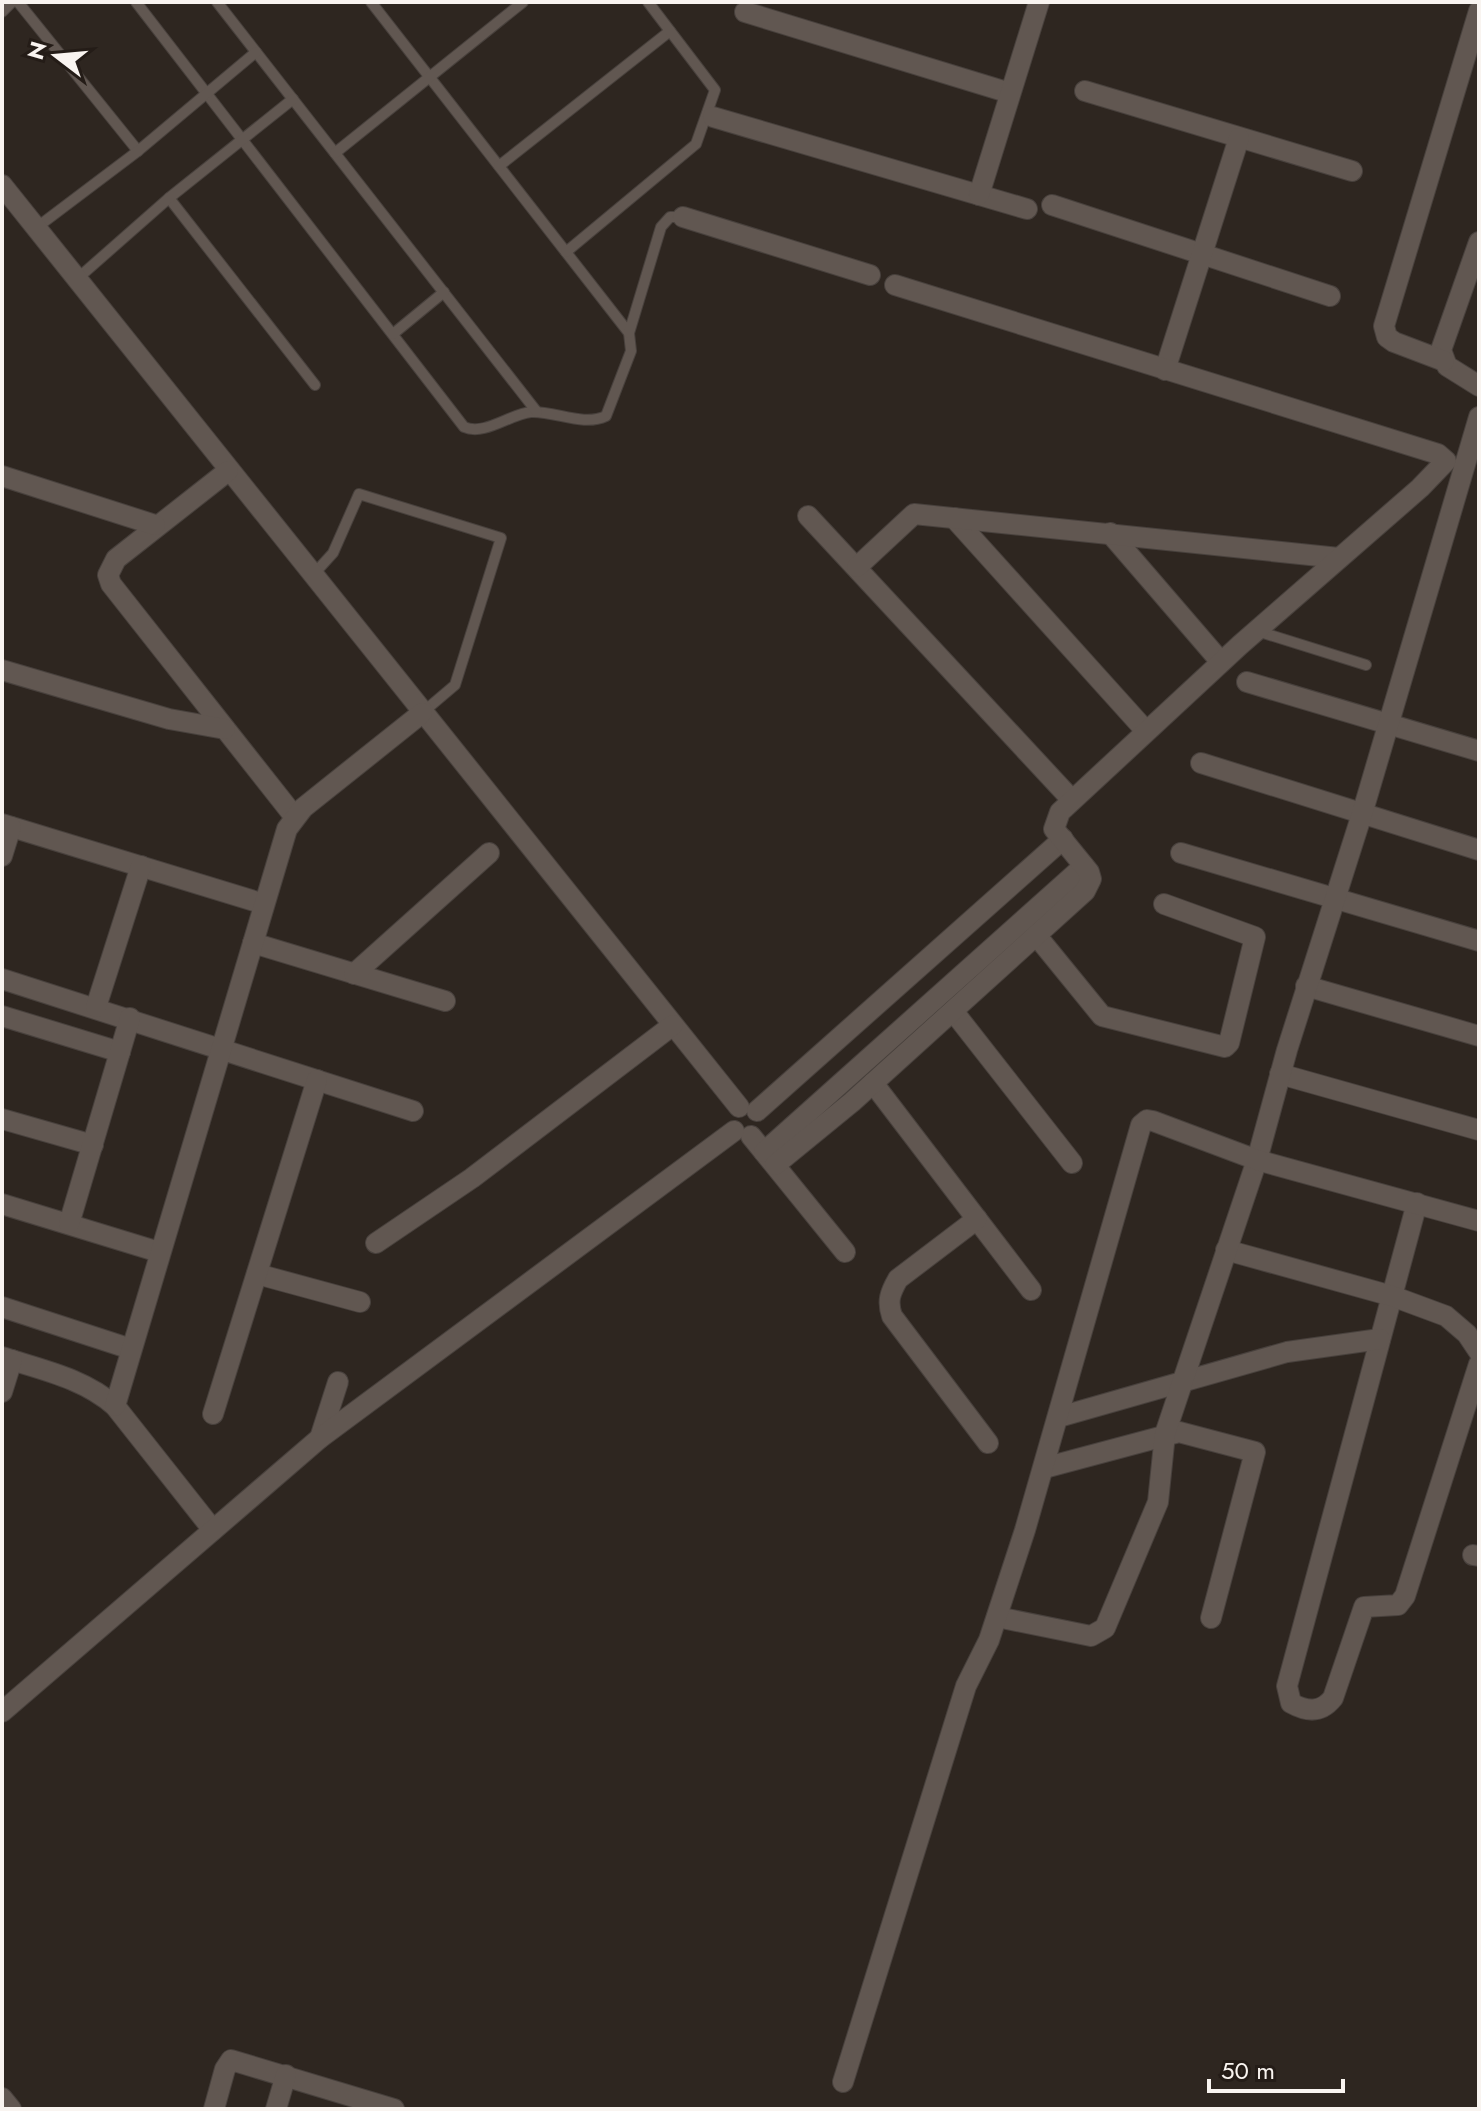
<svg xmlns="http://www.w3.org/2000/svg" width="1481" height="2111" font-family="Jost,sans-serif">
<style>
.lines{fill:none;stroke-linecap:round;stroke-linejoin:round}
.lane-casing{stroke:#48413d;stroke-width:12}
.street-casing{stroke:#48413d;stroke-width:22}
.lane{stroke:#615751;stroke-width:10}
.street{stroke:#615751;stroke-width:20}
</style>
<rect width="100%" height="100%" fill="#2e2620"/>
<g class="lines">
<g class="lane-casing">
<g id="lane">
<path d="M 18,2 L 138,151"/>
<path d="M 136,2 L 464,427 C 485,436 510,414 531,412 C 556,411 583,427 606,416 L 631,351 L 629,333 L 371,2"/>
<path d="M 217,2 L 537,412"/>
<path d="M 2,12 L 12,2"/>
<path d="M 335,153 L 523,2"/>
<path d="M 499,166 L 670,31"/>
<path d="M 169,198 L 315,385"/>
<path d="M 36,228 L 138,151 L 256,52"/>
<path d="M 566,252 L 696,144 L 715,90 L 648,2"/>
<path d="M 77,279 L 169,198 L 293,99"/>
<path d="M 629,333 L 661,227 L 670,217 L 683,217"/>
<path d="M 393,334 L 444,292"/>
<path d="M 313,575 L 333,553 L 359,494 L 501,538 L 455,685 L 422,713"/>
<path d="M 1257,631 L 1366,665"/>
</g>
</g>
<g class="street-casing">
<g id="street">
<path d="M 745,12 L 1010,93"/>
<path d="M 1085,91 L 1352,171"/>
<path d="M 713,117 L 1027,209"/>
<path d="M 2,185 L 739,1107"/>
<path d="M 979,195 L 1039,2"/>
<path d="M 1052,205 L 1330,296"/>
<path d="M 683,217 L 870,275"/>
<path d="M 1479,242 L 1441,350 L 1447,366 L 1479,386"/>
<path d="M 1444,361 L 1394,342 L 1387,337 L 1384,326 L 1479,11"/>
<path d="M 1165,370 L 1239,138"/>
<path d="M 228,471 L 116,559 L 108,575 L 111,584 L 294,816"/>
<path d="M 2,476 L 155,525"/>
<path d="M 808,516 L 1072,800"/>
<path d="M 954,518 L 1146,731"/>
<path d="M 1110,533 L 1221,662"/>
<path d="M 857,567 L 914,514 L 1339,558"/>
<path d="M 2,670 L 169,719 L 225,729"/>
<path d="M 1247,682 L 1479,751"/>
<path d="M 1201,763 L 1479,850"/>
<path d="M 2,824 L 264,904"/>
<path d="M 1181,853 L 1479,941"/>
<path d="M 2,856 L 11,827"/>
<path d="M 1036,935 L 1102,1016 L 1225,1047 L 1229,1043 L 1255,937 L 1164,904"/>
<path d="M 253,943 L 445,1001"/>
<path d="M 354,974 L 489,853"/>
<path d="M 2,979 L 413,1111"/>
<path d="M 1306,986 L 1479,1036"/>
<path d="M 96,1007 L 141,866"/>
<path d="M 953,1011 L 1072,1163"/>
<path d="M 2,1016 L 120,1052"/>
<path d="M 1280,1074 L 1479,1130"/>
<path d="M 873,1083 L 1031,1290"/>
<path d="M 757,1111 L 1063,839"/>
<path d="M 2,1119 L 93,1145"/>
<path d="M 751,1136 L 845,1252"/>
<path d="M 764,1152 L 1084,866"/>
<path d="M 775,1165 L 852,1102 L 1085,891 L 1091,879 L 1089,872 L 1054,829 L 1060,812 L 1240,645 L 1420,488 L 1446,461 L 1438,454 L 895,285"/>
<path d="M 1417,1203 L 1287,1686 L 1291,1703 C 1307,1712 1321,1713 1333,1698 L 1364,1607 L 1398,1605 L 1405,1596 L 1479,1364"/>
<path d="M 2,1204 L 159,1252"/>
<path d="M 977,1219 L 898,1279 C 890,1293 887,1301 892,1316 L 988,1443"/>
<path d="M 69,1224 L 130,1018"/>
<path d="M 376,1243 L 472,1178 L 673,1025"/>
<path d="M 1226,1250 L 1392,1296 L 1446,1316 L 1467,1334 L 1479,1352"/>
<path d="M 257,1274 L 360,1302"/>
<path d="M 2,1307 L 131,1349"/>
<path d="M 2,1357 C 42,1370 83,1378 115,1406 L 213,1530"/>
<path d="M 2,1392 L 12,1360"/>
<path d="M 115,1406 L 287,829 L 303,808 L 422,713"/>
<path d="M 213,1414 L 317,1080"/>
<path d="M 1059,1417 L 1287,1352 L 1380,1339"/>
<path d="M 320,1438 L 338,1382"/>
<path d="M 1044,1468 L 1179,1432 L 1255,1452 L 1211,1618"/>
<path d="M 1473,1555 L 1479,1556"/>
<path d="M 997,1617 L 1091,1636 L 1105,1628 L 1158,1502 L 1165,1434 L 1257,1160 L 1287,1050 L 1362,814 L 1479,417"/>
<path d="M 2,1712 L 320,1438 L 734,1131"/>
<path d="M 843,2082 L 966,1686 L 989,1640 L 1025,1530 L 1141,1125 L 1147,1120 L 1153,1121 L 1257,1160 L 1479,1221"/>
<path d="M 2,2098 L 11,2109"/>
<path d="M 214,2109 L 225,2069 L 231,2060 L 394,2109"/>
<path d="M 276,2109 L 286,2075"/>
</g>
</g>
<use href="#lane" class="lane"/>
<use href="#street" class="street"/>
</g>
<rect width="1481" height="2111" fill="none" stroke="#f9f4f0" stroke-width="8"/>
<g transform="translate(56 56) rotate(286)" stroke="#241c17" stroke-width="6" paint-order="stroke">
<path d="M0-6L14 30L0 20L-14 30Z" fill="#f9f4f0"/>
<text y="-12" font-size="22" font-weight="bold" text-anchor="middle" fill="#f9f4f0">N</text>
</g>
<path d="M1209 2079v12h134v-12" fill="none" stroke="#f9f4f0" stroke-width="4"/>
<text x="1221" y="2079" font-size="24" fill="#f9f4f0" stroke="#241c17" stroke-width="6" paint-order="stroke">50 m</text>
</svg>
